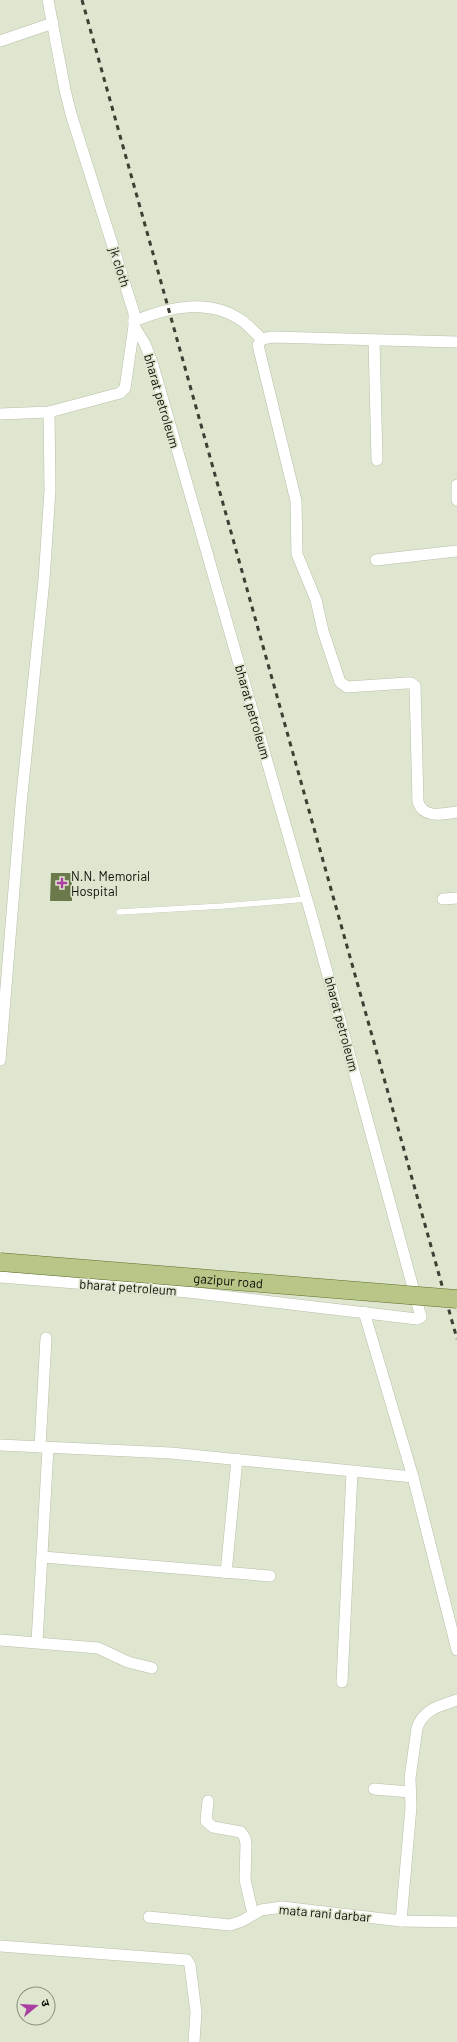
<svg xmlns="http://www.w3.org/2000/svg" width="457" height="2042" font-family="Barlow,'Noto Sans Devanagari',sans-serif">
<style>
.building{fill:#6c794b}
.lines{fill:none;stroke-linecap:round;stroke-linejoin:round}
.lane-casing{stroke:#b7bfa8;stroke-width:6}
.street-casing{stroke:#b7bfa8;stroke-width:12}
.lane{stroke:#fff;stroke-width:5.5}
.street{stroke:#fff;stroke-width:11}
.rail{stroke:#3c3f33;stroke-width:3;stroke-dasharray:5 5;stroke-linecap:butt}
.primary-bridge-casing{stroke:#5e6e28;stroke-width:19;stroke-linecap:butt}
.primary-bridge{stroke:#b8c788;stroke-width:18}
.poi-dot{fill:#a93fa0;stroke:#dfe6cf;stroke-width:1.5}
.labels{text-anchor:middle;dominant-baseline:central;stroke-width:3.5;stroke-linejoin:round;paint-order:stroke}
.street-label{font-size:13px;fill:#0d0f07;stroke:#dfe6cf}
.poi-label{font-size:13px;fill:#0d0f07;stroke:#dfe6cf;text-anchor:start}
</style>
<rect width="100%" height="100%" fill="#dfe6cf"/>
<path class="building" d="M 51,873 L 72,873 L 72,901 L 50,901 Z"/>
<g class="lines">
<g class="lane-casing">
<path id="lane" d="M 119,912 L 223,906 L 307,899"/>
</g>
<g class="street-casing">
<g id="street">
<path d="M 0,41 L 53,23"/>
<path d="M 134,321 C 169,307 210,297 244,322 C 250,327 256,334 262,339"/>
<path d="M 374,340 L 377,460"/>
<path d="M 457,342 L 272,337 L 262,339 L 258,345 L 296,501 L 297,554 L 316,600 L 323,631 L 340,682 L 347,687 L 407,683 L 411,683 L 415,686 L 418,802 C 424,819 442,814 457,812"/>
<path d="M 0,414 L 49,412 L 120,393 L 125,388 L 134,326 L 134,313 L 71,114 L 65,90 L 48,0"/>
<path d="M 457,485 L 457,500"/>
<path d="M 376,560 L 457,551"/>
<path d="M 443,899 L 457,898"/>
<path d="M 0,1060 L 21,804 L 44,580 L 50,490 L 49,412"/>
<path d="M 0,1277 L 188,1292 L 417,1319 L 421,1317 L 315,928 L 152,362 L 145,344 L 134,326"/>
<path d="M 364,1312 L 413,1477 L 457,1650"/>
<path d="M 0,1445 L 171,1453 L 413,1477"/>
<path d="M 40,1447 L 46,1338"/>
<path d="M 43,1557 L 270,1576"/>
<path d="M 226,1573 L 237,1459"/>
<path d="M 0,1640 L 98,1648 L 128,1662 L 152,1668"/>
<path d="M 37,1642 L 48,1448"/>
<path d="M 342,1682 L 352,1472"/>
<path d="M 374,1789 L 410,1792"/>
<path d="M 208,1801 L 206,1821 L 213,1827 L 241,1832 L 245,1838 L 246,1844 L 245,1880 L 253,1914"/>
<path d="M 149,1917 L 230,1925 L 242,1921 L 261,1910 L 282,1907 L 401,1921 L 457,1922"/>
<path d="M 401,1921 L 411,1807 L 410,1778 L 417,1728 C 423,1709 440,1706 457,1700"/>
<path d="M 0,1946 L 187,1960 L 190,1965 L 196,2012 L 194,2042"/>
</g>
</g>
<use href="#lane" class="lane"/>
<use href="#street" class="street"/>
<path class="rail" d="M 82,0 L 457,1339"/>
<g class="primary-bridge-casing">
<g id="primary-bridge">
<path id="s1" d="M 0,1262 L 457,1299"/>
</g>
</g>
<use href="#primary-bridge" class="primary-bridge"/>
</g>
<path class="poi-dot" d="M60 877h4v4h4v4h-4v4h-4v-4h-4v-4h4z"/>
<g class="labels">
<g class="street-label">
<text transform="translate(120 267) rotate(73)">jk cloth</text>
<text transform="translate(162 401) rotate(74)">bharat petroleum</text>
<text transform="translate(253 712) rotate(74)">bharat petroleum</text>
<text transform="translate(342 1024) rotate(75)">bharat petroleum</text>
<text stroke="none"><textPath href="#s1" startOffset="229">gazipur road</textPath></text>
<text transform="translate(128 1287) rotate(4)">bharat petroleum</text>
<text transform="translate(325 1913) rotate(5)">mata rani darbar</text>
</g>
<g class="poi-label">
<text x="71" y="876">N.N. Memorial<tspan x="71" dy="15">Hospital</tspan></text>
</g>
</g>
<g transform="translate(36 2006) rotate(72)"><circle r="19" fill="#dfe6cf" stroke="#8b907f"/>
<path d="M0-3L7 15L0 10L-7 15Z" fill="#a93fa0"/>
<text y="-6" font-size="11" font-weight="bold" text-anchor="middle" fill="#0d0f07">उ</text>
</g>
</svg>
